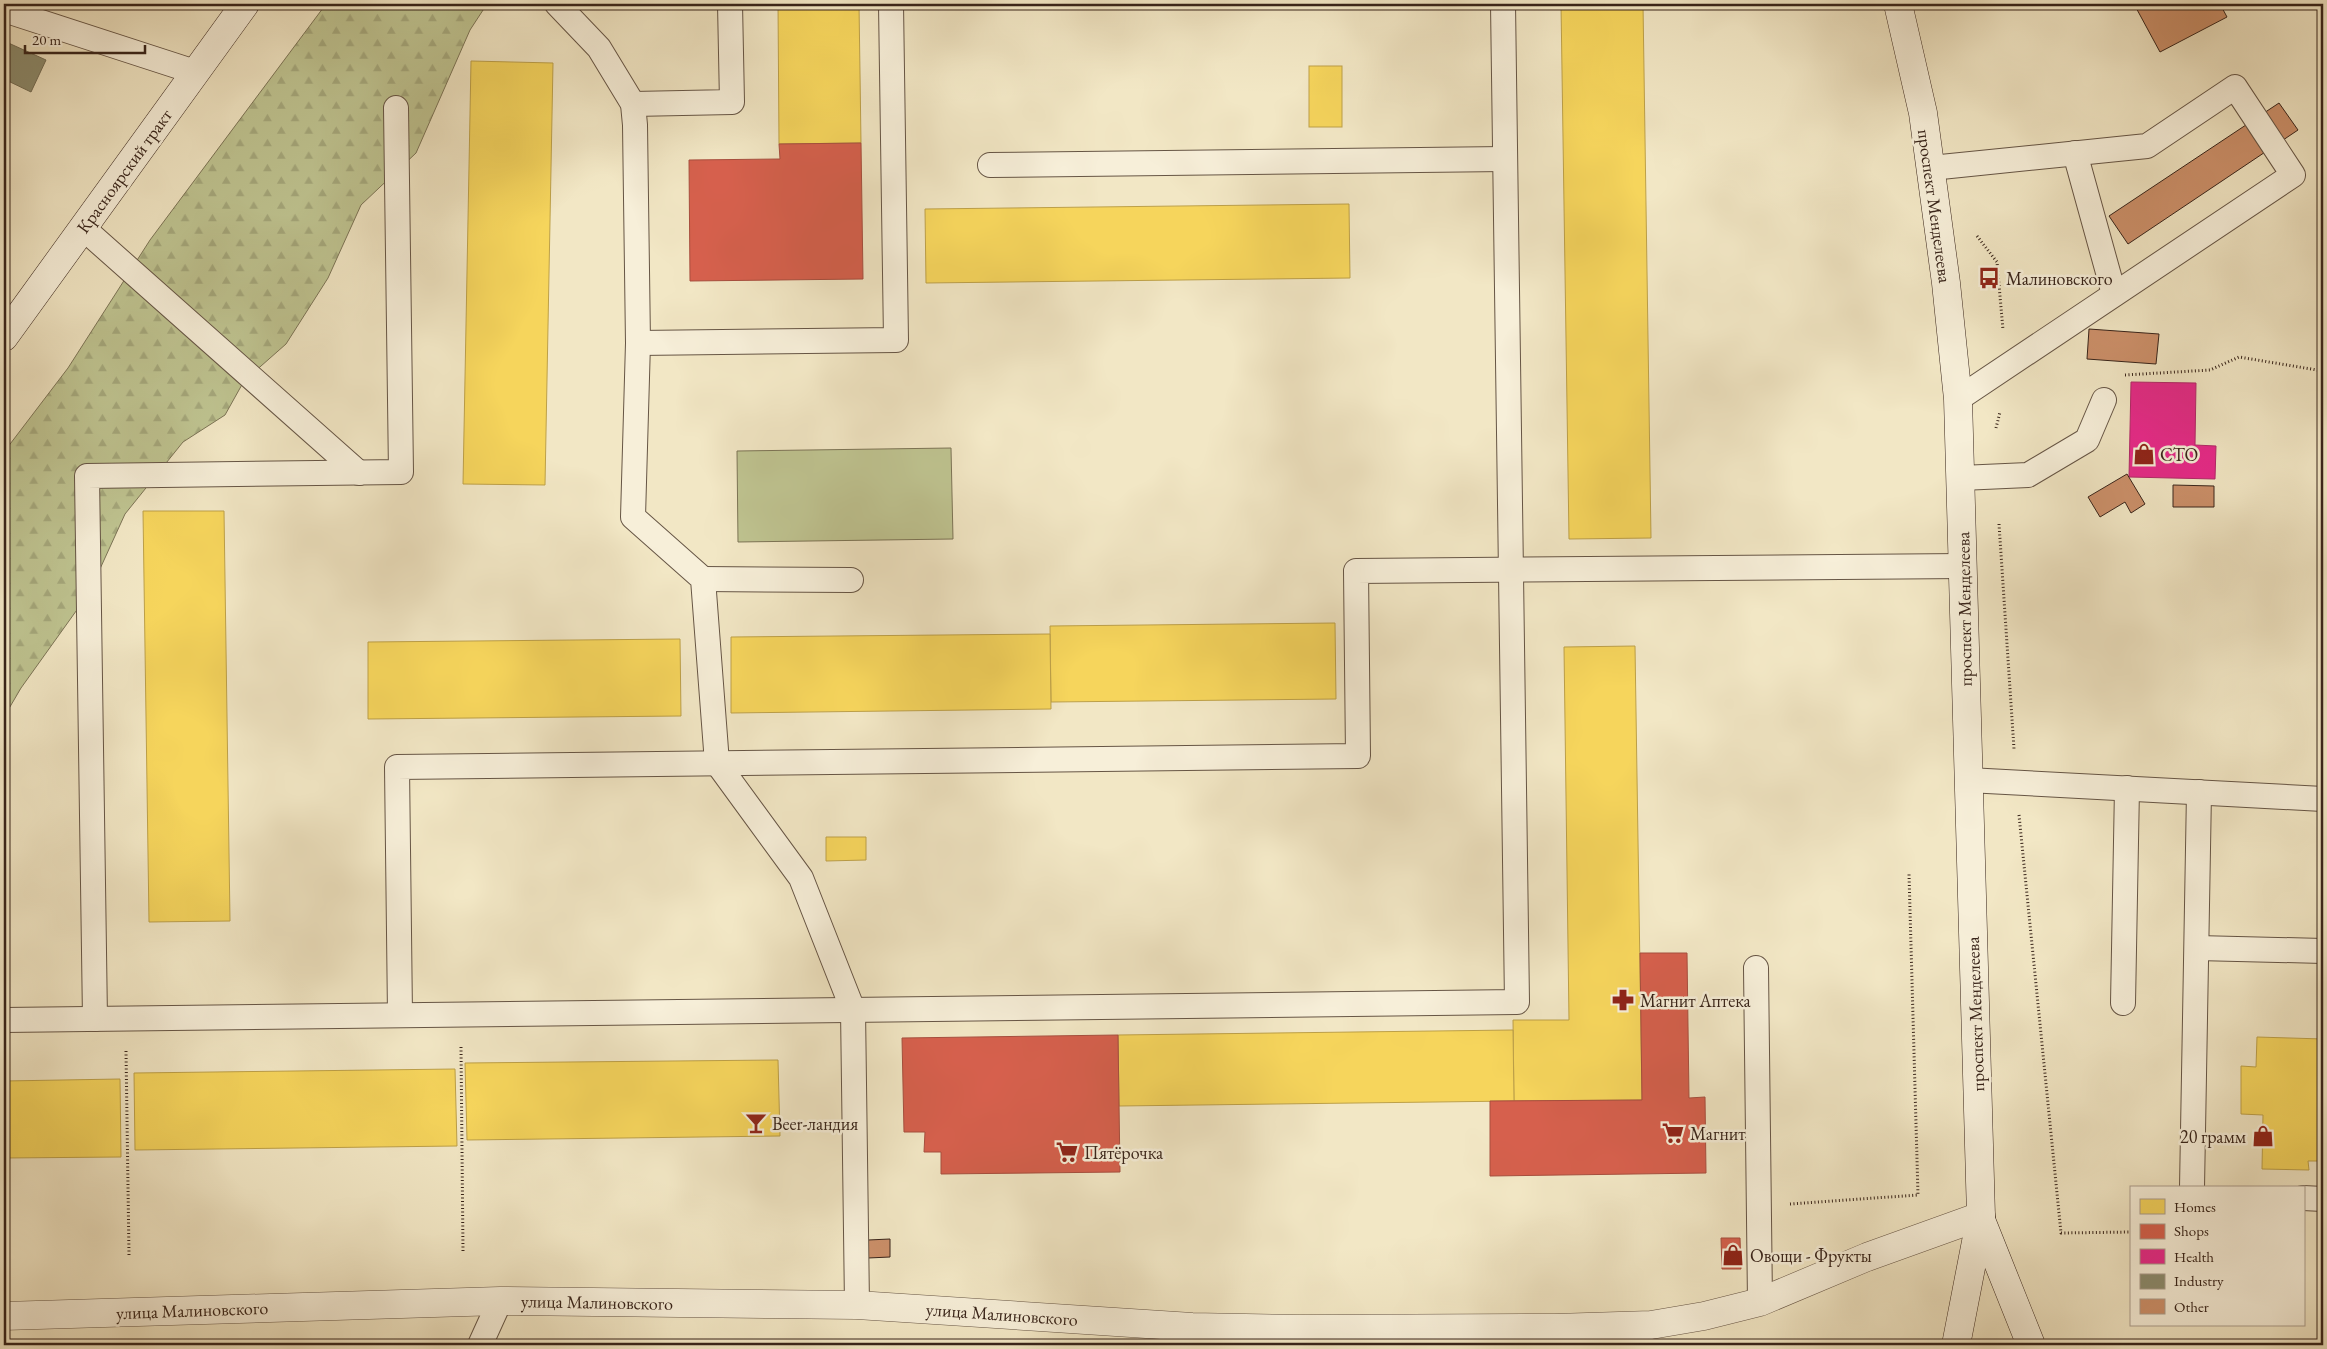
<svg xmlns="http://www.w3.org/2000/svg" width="2327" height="1349" font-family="'EB Garamond',serif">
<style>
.green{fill:#bfc491;stroke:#7c7456}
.forest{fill:url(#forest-firs);stroke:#7c7456}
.homes{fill:#f6d55c;stroke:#bda048}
.shops{fill:#d6604d;stroke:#a74e3e}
.health{fill:#e7298a;stroke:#b22868}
.industry{fill:#8c8c6e;stroke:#736d55}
.building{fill:#cc906a;stroke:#38241a}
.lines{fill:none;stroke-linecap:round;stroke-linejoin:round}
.service-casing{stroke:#665545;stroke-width:26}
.tertiary-casing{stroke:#665545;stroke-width:29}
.secondary-casing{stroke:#38241a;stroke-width:29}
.path{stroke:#38241a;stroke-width:3;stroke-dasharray:1 2.5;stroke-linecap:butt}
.service{stroke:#f7efd9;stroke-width:24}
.tertiary{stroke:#f7efd9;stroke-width:28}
.secondary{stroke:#f7efd9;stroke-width:28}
.labels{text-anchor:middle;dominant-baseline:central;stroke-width:5;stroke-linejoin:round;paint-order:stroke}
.street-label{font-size:18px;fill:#38241a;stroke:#f7efd9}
.poi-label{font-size:18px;fill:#38241a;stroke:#f7efd9;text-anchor:start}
</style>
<defs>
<pattern id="forest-firs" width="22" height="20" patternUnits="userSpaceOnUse" patternTransform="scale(1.25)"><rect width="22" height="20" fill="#bfc491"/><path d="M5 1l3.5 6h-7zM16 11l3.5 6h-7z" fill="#a5a87c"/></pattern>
</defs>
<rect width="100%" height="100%" fill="#f2e7c5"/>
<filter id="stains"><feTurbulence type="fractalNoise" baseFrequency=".004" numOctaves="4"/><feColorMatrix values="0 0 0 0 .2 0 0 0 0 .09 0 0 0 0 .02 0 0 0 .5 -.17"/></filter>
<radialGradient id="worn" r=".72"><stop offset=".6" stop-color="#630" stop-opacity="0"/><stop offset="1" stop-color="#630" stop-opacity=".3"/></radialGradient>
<path class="green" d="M 951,448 L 953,539 L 738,542 L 737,451 Z"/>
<path class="forest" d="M 326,4 L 487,4 L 470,30 L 416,153 L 361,205 L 328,278 L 286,344 L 244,381 L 225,415 L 183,442 L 125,514 L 89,593 L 21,688 L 4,717 L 4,452 L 68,368 L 150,240 Z"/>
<g class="homes">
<path d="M 778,4 L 859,4 L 861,143 L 779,144 Z"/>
<path d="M 1561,4 L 1643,4 L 1651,538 L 1569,539 Z"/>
<path d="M 471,61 L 553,63 L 545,485 L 463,484 Z"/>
<rect x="1309" y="66" width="33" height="61"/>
<path d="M 1349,204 L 1350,278 L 926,283 L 925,209 Z"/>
<path d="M 143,511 L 224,511 L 230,921 L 149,922 Z"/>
<path d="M 1335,623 L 1336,699 L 1051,702 L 1050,626 Z"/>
<path d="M 1050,634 L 1051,709 L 731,713 L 731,637 Z"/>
<path d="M 680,639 L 681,716 L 368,719 L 368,642 Z"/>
<path d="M 1635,646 L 1642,1100 L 1514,1101 L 1513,1020 L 1569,1020 L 1564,647 Z"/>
<path d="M 826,837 L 866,837 L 866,860 L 826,861 Z"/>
<path d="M 1513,1030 L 1514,1101 L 1119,1106 L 1118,1035 Z"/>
<path d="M 2257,1037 L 2323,1039 L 2323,1161 L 2308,1161 L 2309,1170 L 2262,1169 L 2263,1115 L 2241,1114 L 2241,1066 L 2256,1067 Z"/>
<path d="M 778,1060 L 780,1136 L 467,1140 L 465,1063 Z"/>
<path d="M 455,1069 L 457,1146 L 135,1150 L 134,1073 Z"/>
<path d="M 120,1079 L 121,1157 L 4,1158 L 4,1081 Z"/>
</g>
<g class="shops">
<path d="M 861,143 L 863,279 L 690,281 L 689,160 L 780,159 L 779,144 Z"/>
<path d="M 1640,953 L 1687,953 L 1689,1098 L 1705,1097 L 1706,1173 L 1490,1176 L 1490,1101 L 1642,1100 Z"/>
<path d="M 1118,1035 L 1120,1172 L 941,1174 L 941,1152 L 924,1152 L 925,1132 L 904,1132 L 902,1038 Z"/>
<path d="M 1721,1238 L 1740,1238 L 1741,1269 L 1722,1269 Z"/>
</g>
<path class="health" d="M 2131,382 L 2196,383 L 2195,445 L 2216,446 L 2215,479 L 2129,477 Z"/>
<path class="industry" d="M 4,41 L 46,60 L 31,92 L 4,79 Z"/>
<g class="building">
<path d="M 2134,4 L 2220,4 L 2227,17 L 2160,52 Z"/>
<path d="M 2279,103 L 2298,130 L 2128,244 L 2109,216 Z"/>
<path d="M 2089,329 L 2159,334 L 2156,364 L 2087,359 Z"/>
<path d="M 2127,474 L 2145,504 L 2131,513 L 2125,502 L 2100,517 L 2088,497 Z"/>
<path d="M 2173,485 L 2214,486 L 2214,507 L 2173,507 Z"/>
<path d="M 890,1239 L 890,1257 L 868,1258 L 868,1240 Z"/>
</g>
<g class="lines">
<g class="service-casing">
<g id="service">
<path d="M 557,4 L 599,48 L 633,104 L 635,125 L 638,343 L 633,517 L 703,579 L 717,763 L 801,878 L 853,1010 L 857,1305"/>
<path d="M 4,10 L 195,72"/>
<path d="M 633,104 L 732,102 L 730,4"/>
<path d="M 2075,153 L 2114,294"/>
<path d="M 990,165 L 1505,159"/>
<path d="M 1931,168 L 2147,146 L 2235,87 L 2293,175 L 1958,399"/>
<path d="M 83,228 L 359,473"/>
<path d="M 638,343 L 896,340 L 891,4"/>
<path d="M 1961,478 L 2028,475 L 2087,440 L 2104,400"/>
<path d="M 703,579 L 851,580"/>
<path d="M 1968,780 L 2323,799"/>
<path d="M 2197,948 L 2323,951"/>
<path d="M 1756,968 L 1760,1302"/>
<path d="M 2123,1003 L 2127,788"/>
<path d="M 400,1015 L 397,767 L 1358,756 L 1356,571 L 1964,566"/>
<path d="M 95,1019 L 87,476 L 401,472 L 396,108"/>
<path d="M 4,1020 L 1517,1002 L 1503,4"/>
<path d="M 2192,1188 L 2199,792"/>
<path d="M 2303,1198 L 2323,1199"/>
<path d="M 480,1345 L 500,1301"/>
</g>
</g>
<g class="tertiary-casing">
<path id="tertiary" d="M 4,1316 L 500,1301 L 857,1305 L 1192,1327 L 1299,1329 L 1555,1328 L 1651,1325 L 1704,1316 L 1760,1302 L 1867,1257 L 1981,1216"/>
</g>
<g class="secondary-casing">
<g id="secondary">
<path d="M 1898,4 L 1923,113 L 1946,283 L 1958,399 L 1981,1216 L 1956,1345"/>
<path d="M 4,337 L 245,4"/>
<path d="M 1981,1220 L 2031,1345"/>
</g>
</g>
<g class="path">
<path d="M 1977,236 L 1997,262 L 2003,330"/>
<path d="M 2125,375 L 2210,370 L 2239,357 L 2323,371"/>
<path d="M 1996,428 L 2000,412"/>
<path d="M 1999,524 L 2014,749"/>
<path d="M 2019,815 L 2061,1233 L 2131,1232"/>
<path d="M 461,1047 L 463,1251"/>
<path d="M 126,1051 L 129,1255"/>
<path d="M 1790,1204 L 1918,1195 L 1909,874"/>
<path d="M 764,1345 L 772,1341"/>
</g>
<use href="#service" class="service"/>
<use href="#tertiary" class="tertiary"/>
<use href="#secondary" class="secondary"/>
</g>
<defs>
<g id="bus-bare" transform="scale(1.725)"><path d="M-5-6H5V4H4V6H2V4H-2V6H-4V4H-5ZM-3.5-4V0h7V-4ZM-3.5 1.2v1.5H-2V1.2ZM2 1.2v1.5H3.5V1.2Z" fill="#8f2418" stroke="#f7efd9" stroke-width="2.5" paint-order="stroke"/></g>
<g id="shop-bare" transform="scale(1.725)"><path d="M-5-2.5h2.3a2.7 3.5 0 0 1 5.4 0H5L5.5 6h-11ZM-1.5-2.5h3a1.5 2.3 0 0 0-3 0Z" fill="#8f2418" stroke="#f7efd9" stroke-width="2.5" paint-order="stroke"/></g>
<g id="pharmacy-bare" transform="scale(1.725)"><path d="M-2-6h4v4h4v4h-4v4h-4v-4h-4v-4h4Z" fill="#8f2418" stroke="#f7efd9" stroke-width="2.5" paint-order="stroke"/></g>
<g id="bar-bare" transform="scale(1.725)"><path d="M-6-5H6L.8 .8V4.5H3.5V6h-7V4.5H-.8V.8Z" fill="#8f2418" stroke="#f7efd9" stroke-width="2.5" paint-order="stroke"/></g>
<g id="supermarket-bare" transform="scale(1.725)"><path d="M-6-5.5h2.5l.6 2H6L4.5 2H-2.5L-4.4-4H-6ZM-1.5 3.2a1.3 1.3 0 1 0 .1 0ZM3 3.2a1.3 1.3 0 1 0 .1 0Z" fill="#8f2418" stroke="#f7efd9" stroke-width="2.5" paint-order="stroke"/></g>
</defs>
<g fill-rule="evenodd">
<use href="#bus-bare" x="1989" y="278"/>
<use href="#shop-bare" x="2144" y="454"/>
<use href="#pharmacy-bare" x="1623" y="1000"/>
<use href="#bar-bare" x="756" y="1123"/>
<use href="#supermarket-bare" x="1673" y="1133"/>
<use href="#shop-bare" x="2263" y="1136"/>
<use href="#supermarket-bare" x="1067" y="1152"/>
<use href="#shop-bare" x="1733" y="1255"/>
</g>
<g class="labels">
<g class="street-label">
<text transform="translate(124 171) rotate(-54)">Красноярский тракт</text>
<text transform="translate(1935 206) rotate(82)">проспект Менделеева</text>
<text transform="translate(1964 609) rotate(-91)">проспект Менделеева</text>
<text transform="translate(1975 1014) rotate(-92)">проспект Менделеева</text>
<text transform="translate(597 1302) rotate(1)">улица Малиновского</text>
<text transform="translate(192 1310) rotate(-2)">улица Малиновского</text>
<text transform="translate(1002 1314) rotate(4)">улица Малиновского</text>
</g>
<g class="poi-label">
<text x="2006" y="278">Малиновского</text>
<text x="2160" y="454">СТО</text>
<text x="1640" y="1000">Магнит Аптека</text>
<text x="772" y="1123">Beer-ландия</text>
<text x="1690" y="1133">Магнит</text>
<text x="2246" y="1136" text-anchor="end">20 грамм</text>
<text x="1084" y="1152">Пятёрочка</text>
<text x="1750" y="1255">Овощи - Фрукты</text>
</g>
</g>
<rect width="2327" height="1349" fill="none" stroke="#f2e7c5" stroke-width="20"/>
<rect x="5" y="5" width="2317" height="1339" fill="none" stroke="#38241a" stroke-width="2.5"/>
<rect x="10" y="10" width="2307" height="1329" fill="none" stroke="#38241a"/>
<rect x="2130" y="1186" width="175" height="140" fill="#f7efd9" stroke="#ab9e8d"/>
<rect x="2140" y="1199" width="25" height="15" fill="#f6d55c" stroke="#ab9e8d"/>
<text x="2174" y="1212" font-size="15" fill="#38241a">Homes</text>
<rect x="2140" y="1224" width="25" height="15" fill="#d6604d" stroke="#ab9e8d"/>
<text x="2174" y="1236" font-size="15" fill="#38241a">Shops</text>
<rect x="2140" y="1249" width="25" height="15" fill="#e7298a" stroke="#ab9e8d"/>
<text x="2174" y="1262" font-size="15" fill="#38241a">Health</text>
<rect x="2140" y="1274" width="25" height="15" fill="#8c8c6e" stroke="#ab9e8d"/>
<text x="2174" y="1286" font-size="15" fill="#38241a">Industry</text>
<rect x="2140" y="1299" width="25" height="15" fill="#cc906a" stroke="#ab9e8d"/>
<text x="2174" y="1312" font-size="15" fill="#38241a">Other</text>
<path d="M25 45v8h120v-8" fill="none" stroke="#38241a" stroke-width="2.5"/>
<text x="32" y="45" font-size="15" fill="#38241a" stroke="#f7efd9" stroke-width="4" paint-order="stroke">20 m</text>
<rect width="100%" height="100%" filter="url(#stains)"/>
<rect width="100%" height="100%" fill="url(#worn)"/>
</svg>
